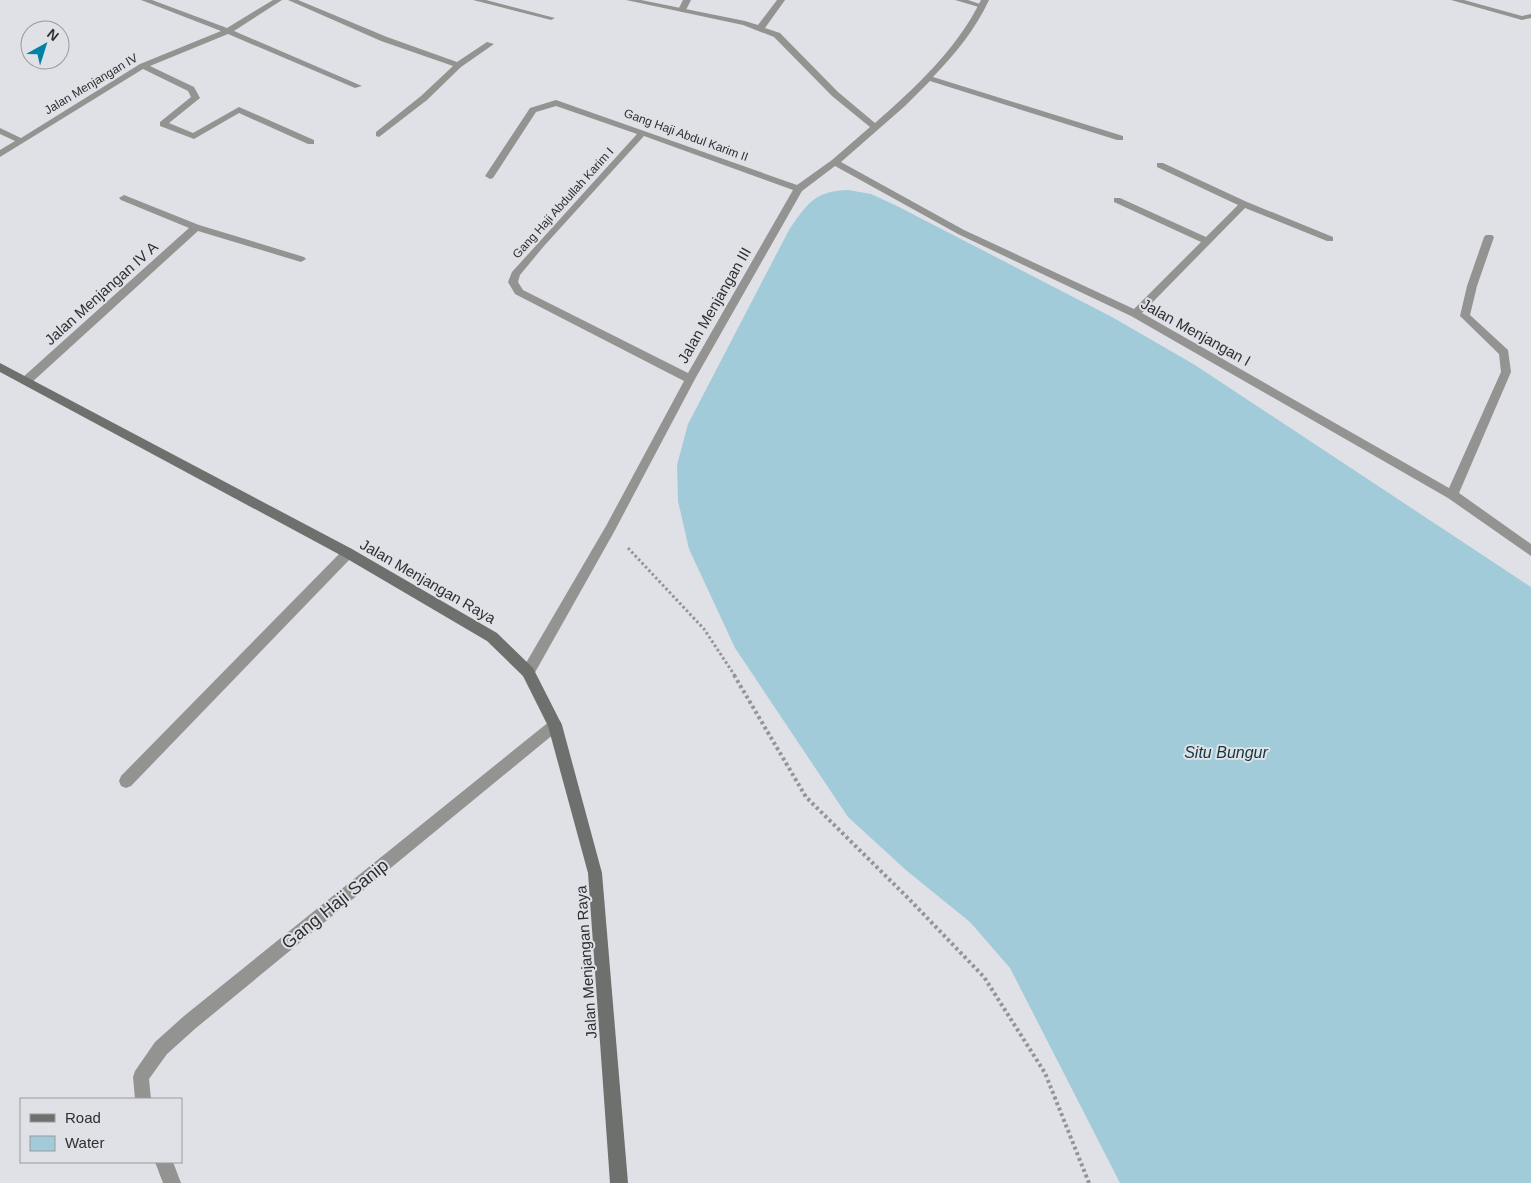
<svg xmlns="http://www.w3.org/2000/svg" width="1531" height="1183" font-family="Arial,sans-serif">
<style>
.water{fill:#a1cbd9}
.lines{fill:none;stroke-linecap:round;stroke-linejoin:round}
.path-far1{stroke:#949498;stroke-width:3;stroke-dasharray:2.5 2.5;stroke-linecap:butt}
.path{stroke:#949498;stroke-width:4;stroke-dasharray:3 3;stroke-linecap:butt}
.service{fill:#939492;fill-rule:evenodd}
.minor{fill:#939492;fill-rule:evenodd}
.secondary{fill:#6e706d;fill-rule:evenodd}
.labels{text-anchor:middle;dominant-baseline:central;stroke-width:4;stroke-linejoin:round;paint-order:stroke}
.far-street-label{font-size:12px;fill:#2f2f31;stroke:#e0e1e6}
.street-label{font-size:15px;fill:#2f2f31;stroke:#e0e1e6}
.water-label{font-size:16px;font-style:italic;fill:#103842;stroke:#e0e1e6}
.near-street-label{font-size:18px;fill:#2f2f31;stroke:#e0e1e6}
</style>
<rect width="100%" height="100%" fill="#e0e1e6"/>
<path class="water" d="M 848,190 L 871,194 L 895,205 L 1112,317 L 1195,365 L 1531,587 L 1531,1183 L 1120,1183 L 1010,968 L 970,922 L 907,871 L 848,817 L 735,648 L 689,549 L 678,501 L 677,465 L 688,424 L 789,230 C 807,204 814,191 848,190 Z"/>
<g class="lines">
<path class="path-far1" d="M 628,548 L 704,629 L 735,676"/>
<path class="path" d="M 734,675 L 806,797 L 908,898 L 984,977 L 1045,1073 L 1089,1183"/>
<g class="service">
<path d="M 683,0 L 691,0 L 685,12 L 682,12 L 678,10 Z"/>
<path d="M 955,0 L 968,0 L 986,6 L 982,8 Z"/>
</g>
<g class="minor">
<path d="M 141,0 L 152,0 L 227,28 L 273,0 L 282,0 L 234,31 L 362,86 L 355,88 L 228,34 L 150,66 L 194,87 L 200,98 L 169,123 L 193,133 L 239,107 L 314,140 L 314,144 L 308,144 L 239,113 L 194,139 L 160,126 L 160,122 L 191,97 L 188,91 L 143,69 L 0,157 L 0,150 L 15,141 L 0,134 L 0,128 L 21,138 L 140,64 L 221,31 Z"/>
<path d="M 288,0 L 298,0 L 387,37 L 457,62 L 487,42 L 494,44 L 461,67 L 427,100 L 379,137 L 376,136 L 376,132 L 421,96 L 453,66 L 381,41 Z"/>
<path d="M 473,0 L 486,0 L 555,18 L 551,20 Z"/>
<path d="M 626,0 L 641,0 L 745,21 L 758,25 L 777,0 L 785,0 L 765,28 L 780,33 L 838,92 L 875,123 C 916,87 957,49 981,0 L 989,0 C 975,30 956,53 933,77 L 1123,136 L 1123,140 L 1117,140 L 930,81 L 905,106 L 841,162 L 964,230 L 1134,309 L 1201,242 L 1114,202 L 1114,198 L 1120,198 L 1206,237 L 1238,205 L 1157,167 L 1157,163 L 1163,163 L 1247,202 L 1333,237 L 1333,241 L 1327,241 L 1245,208 L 1142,313 L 1449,488 L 1501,372 L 1499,354 L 1460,316 L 1467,286 L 1484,237 L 1486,235 L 1492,235 L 1494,237 L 1477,286 L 1470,315 L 1508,350 L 1511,372 L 1459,493 L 1531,544 L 1531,556 L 1448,498 L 1131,316 L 958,234 L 835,166 L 802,191 L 695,379 L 614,532 L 533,676 L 528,678 L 523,676 L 521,672 L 523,668 L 606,526 L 684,381 L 515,294 L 508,282 L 512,272 L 637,134 L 556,106 L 536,112 L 493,178 L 490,179 L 485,176 L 530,108 L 556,100 L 797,185 L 832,160 L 870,127 L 832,96 L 774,37 L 743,25 ZM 644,136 L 793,190 L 688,373 L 523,290 L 518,282 L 520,275 L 544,246 Z"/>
<path d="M 1451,0 L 1464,0 L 1522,16 L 1531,14 L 1531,18 L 1522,20 Z"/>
<path d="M 124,195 L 199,225 L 304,257 L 306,259 L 301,262 L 198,231 L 30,384 L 22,384 L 21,381 L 22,378 L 189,228 L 121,200 L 119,198 Z"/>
<path d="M 348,548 L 352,549 L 354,553 L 352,557 L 131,786 L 126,788 L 121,786 L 119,781 L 121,776 L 344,549 Z"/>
<path d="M 555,719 L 560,721 L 562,725 L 560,729 L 196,1028 L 167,1054 L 149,1079 L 151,1099 L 135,1099 L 133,1077 L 135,1071 L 155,1042 L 184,1016 L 550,721 Z"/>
<path d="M 155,1162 L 173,1162 L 181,1183 L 163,1183 Z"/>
</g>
<path class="secondary" d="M 0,363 L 352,549 L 497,633 L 533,668 L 562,725 L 602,873 L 628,1183 L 610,1183 L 588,873 L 548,726 L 523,676 L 487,641 L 344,557 L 0,372 Z"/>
</g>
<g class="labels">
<g class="far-street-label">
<text transform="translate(91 84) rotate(-31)">Jalan Menjangan IV</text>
<text transform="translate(686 135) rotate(20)">Gang Haji Abdul Karim II</text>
<text transform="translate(563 203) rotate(-48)">Gang Haji Abdullah Karim I</text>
</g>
<g class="street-label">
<text transform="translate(101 293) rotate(-42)">Jalan Menjangan IV A</text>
<text transform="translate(714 305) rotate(-60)">Jalan Menjangan III</text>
<text transform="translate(1196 332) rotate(29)">Jalan Menjangan I</text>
<text transform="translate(428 581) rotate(30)">Jalan Menjangan Raya</text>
<text transform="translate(586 962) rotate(-94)">Jalan Menjangan Raya</text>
</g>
<g class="water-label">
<text x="1226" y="752">Situ Bungur</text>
</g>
<g class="near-street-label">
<text transform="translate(335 904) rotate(-39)">Gang Haji Sanip</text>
</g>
</g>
<rect x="20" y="1098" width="162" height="65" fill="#e0e1e6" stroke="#999a9e"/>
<rect x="30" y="1114" width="25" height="8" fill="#6e706d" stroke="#999a9e"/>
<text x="65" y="1123" font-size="15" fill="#2f2f31">Road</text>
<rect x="30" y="1136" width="25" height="15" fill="#a1cbd9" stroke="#999a9e"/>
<text x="65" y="1148" font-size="15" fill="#2f2f31">Water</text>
<g transform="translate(45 45) rotate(39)"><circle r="24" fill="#e0e1e6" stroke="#999a9e"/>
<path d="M0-4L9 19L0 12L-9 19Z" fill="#0082a6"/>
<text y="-8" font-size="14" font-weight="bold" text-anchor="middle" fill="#2f2f31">N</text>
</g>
</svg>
